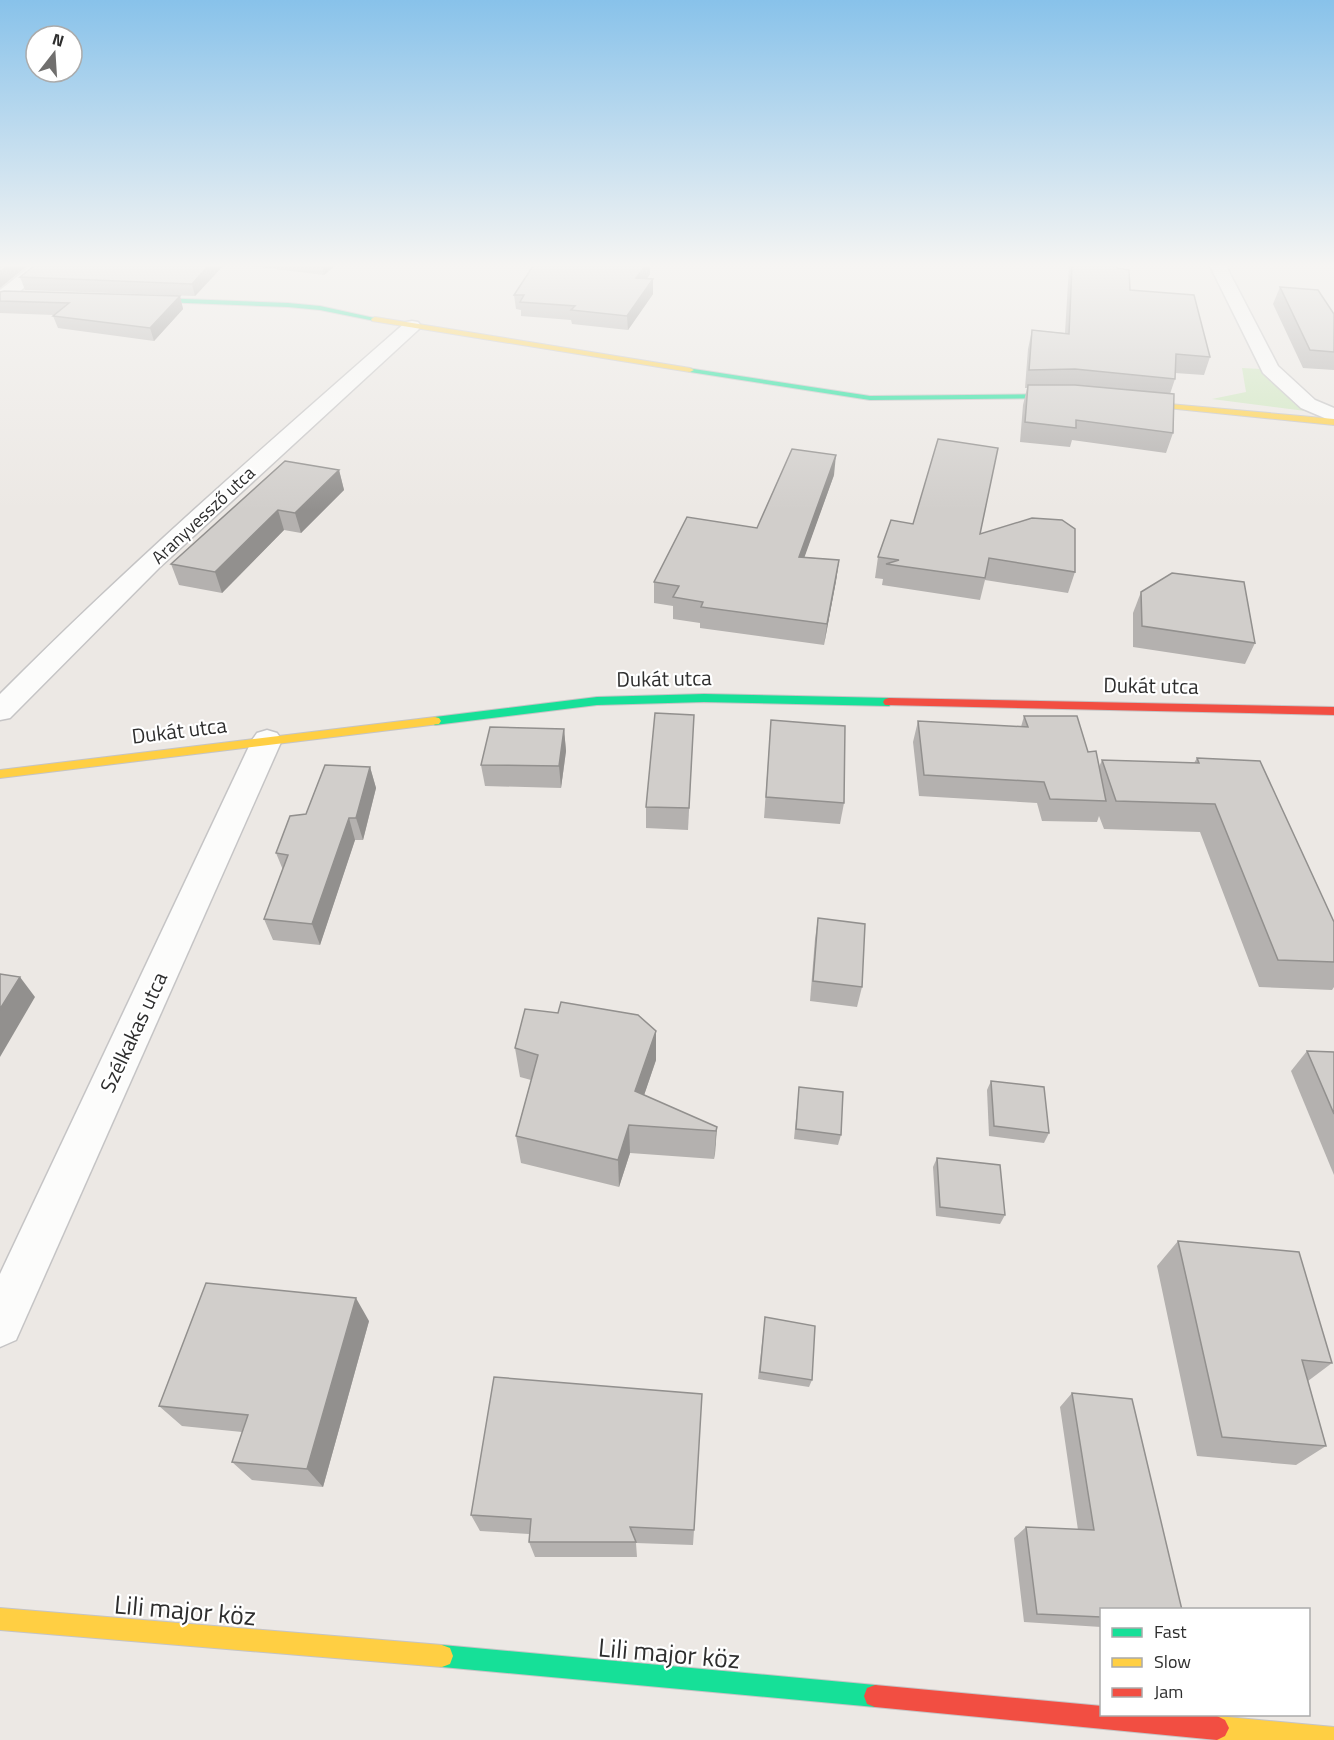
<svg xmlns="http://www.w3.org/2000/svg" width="1334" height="1740" font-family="'Titillium Web',sans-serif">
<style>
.green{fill:#cee6be}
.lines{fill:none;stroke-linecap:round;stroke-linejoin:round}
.street-casing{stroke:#c5c4c5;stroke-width:3}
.fast-casing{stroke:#c5c4c5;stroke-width:2}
.slow-casing{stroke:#c5c4c5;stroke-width:2}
.jam-casing{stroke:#c5c4c5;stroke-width:2}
.street{fill:#fcfcfb;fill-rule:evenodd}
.fast{fill:#16e098;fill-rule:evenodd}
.slow{fill:#ffcf43;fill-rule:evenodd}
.jam{fill:#f24e42;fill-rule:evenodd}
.wall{fill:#b4b1af}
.shaded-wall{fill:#92908e}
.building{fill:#d1cecb;stroke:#92908e;stroke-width:1.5}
.labels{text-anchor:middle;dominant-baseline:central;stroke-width:4.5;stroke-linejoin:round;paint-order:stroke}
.far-street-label{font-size:18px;fill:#2e2e2e;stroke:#fff}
.street-label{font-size:21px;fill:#2e2e2e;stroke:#fff}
.near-street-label{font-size:26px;fill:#2e2e2e;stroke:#fff}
</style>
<rect width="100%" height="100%" fill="#ece8e4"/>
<path class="green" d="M 1242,368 L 1261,369 L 1321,413 L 1212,399 L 1246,392 Z"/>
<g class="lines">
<g class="street-casing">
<g id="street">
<path d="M 31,266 L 50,266 L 6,303 L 0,304 L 0,290 Z"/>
<path d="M 1210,266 L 1226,266 L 1278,366 L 1315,400 L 1334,408 L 1334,422 L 1301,408 L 1263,373 Z"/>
<path d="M 412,321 L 418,322 L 421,326 L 418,330 L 159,568 L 10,718 L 0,720 L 0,694 C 129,564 268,443 406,322 Z"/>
<path d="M 267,730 L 277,733 L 282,740 L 16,1340 L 0,1347 L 0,1274 L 252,740 L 257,733 Z"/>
</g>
</g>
<g class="fast-casing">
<g id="fast">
<path d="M 134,297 L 288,303 L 320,306 L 379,319 L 375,321 L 320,310 L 288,307 L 137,301 L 133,299 Z"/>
<path d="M 687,368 L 870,396 L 1071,394 L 1075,396 L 1071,398 L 870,400 L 690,372 L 686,370 Z"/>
<path d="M 704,694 L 889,698 L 895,702 L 889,706 L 704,702 L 597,705 L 435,725 L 429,721 L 435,717 L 597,697 Z"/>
<path d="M 442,1645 L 875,1685 L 883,1688 L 886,1696 L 883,1704 L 875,1707 L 442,1667 L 434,1664 L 431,1656 L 434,1648 Z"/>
</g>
</g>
<g class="slow-casing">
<g id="slow">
<path d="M 375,317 L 690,368 L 694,370 L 690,372 L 372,321 L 371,319 Z"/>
<path d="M 1125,400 L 1334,419 L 1334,425 L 1128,404 L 1124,402 Z"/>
<path d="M 435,717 L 439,718 L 441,721 L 439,724 L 0,778 L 0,770 Z"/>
<path d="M 0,1608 L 442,1645 L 450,1648 L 453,1656 L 450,1664 L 442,1667 L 0,1630 Z"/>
<path d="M 1217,1716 L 1334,1727 L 1334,1740 L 1217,1740 L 1209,1736 L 1205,1728 L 1209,1720 Z"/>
</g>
</g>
<g class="jam-casing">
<g id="jam">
<path d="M 889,698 L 1334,707 L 1334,715 L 885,705 L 883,702 L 885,699 Z"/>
<path d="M 875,1685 L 1102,1706 L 1102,1714 L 1217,1716 L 1225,1720 L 1229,1728 L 1225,1736 L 1217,1740 L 875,1707 L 867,1704 L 864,1696 L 867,1688 Z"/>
</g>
</g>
<use href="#street" class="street"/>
<use href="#fast" class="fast"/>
<use href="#slow" class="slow"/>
<use href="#jam" class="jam"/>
</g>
<g class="wall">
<path d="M 34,266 L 223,266 L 195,296 L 25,290 L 20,277 Z"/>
<path d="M 249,266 L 335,266 L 324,275 Z"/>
<path d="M 1069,266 L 1117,266 L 1117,268 L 1130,290 L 1210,357 L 1204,375 L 1175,373 L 1175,379 L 1170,394 L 1173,433 L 1166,453 L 1072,440 L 1070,447 L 1020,442 L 1023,405 L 1027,388 L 1025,388 L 1028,349 L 1032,330 L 1065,333 Z"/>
<path d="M 650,274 L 647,279 L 653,279 L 653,294 L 628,330 L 572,324 L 571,320 L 521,316 L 521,310 L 516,309 L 514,295 Z"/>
<path d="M 1280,287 L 1334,314 L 1334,370 L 1303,368 L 1273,304 Z"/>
<path d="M 0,292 L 180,296 L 183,309 L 154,341 L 58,328 L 53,316 L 54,315 L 0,313 Z"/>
<path d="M 339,470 L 344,490 L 301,533 L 284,530 L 222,593 L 179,585 L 171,564 Z"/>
<path d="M 834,475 L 804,557 L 839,560 L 836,581 L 824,645 L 700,628 L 700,623 L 673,619 L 673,606 L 654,603 L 654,582 L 757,528 Z"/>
<path d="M 980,534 L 1075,572 L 1068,593 L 985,580 L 980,600 L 882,585 L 883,579 L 875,578 L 878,557 Z"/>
<path d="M 1141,592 L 1255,643 L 1245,664 L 1133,647 L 1133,613 Z"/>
<path d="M 1024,716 L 1088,752 L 1099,767 L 1102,760 L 1194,763 L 1197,758 L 1334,962 L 1334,987 L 1332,990 L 1259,987 L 1200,832 L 1104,829 L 1099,816 L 1097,822 L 1042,821 L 1037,803 L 919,796 L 913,742 L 918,721 L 1021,727 Z"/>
<path d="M 771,720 L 844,803 L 840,824 L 764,818 Z"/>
<path d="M 564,729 L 566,751 L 561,788 L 485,786 L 481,765 Z"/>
<path d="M 693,736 L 688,830 L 646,828 L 646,807 Z"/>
<path d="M 370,767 L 376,788 L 363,840 L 355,840 L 320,945 L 273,940 L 264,919 L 283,870 L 276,853 L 306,814 Z"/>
<path d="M 818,918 L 862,987 L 857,1007 L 810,1001 L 815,939 Z"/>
<path d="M 515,1048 L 656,1060 L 644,1095 L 717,1127 L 714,1159 L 630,1153 L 619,1187 L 521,1163 L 516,1136 L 531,1080 L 520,1077 Z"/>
<path d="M 1307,1051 L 1334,1052 L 1334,1175 L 1291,1071 Z"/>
<path d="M 991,1081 L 1049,1133 L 1044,1143 L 989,1136 L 987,1090 Z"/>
<path d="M 799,1087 L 841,1135 L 838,1145 L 794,1139 Z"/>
<path d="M 937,1158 L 1005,1215 L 1000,1224 L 936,1216 L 933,1167 Z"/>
<path d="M 1178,1241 L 1332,1363 L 1308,1381 L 1326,1446 L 1296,1465 L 1197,1456 L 1157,1266 Z"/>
<path d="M 765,1317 L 812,1380 L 809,1387 L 758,1379 Z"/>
<path d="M 369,1321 L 323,1487 L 252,1480 L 232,1462 L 242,1432 L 182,1426 L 159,1406 Z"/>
<path d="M 494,1377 L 694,1530 L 693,1545 L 636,1543 L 637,1557 L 535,1557 L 529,1542 L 529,1534 L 480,1531 L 471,1515 Z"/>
<path d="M 1072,1393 L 1182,1610 L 1101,1610 L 1101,1627 L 1024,1622 L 1014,1538 L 1026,1527 L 1078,1530 L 1060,1407 Z"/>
</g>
<g class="shaded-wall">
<path d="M 7,266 L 27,266 L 0,288 L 0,272 Z"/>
<path d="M 208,266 L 223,266 L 195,296 L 192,284 Z"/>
<path d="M 322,266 L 335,266 L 324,275 Z"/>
<path d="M 645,266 L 650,266 L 650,274 L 636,292 L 636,278 Z"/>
<path d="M 653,279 L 653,294 L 628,330 L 627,316 Z"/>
<path d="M 180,296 L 183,309 L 154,341 L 150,328 Z"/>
<path d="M 836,455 L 834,475 L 797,578 L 799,557 Z"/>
<path d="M 339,470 L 344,490 L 301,533 L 295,513 Z"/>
<path d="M 278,510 L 284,530 L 222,593 L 215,572 Z"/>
<path d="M 839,560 L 836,581 L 824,645 L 827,624 Z"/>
<path d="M 564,729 L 566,751 L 561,788 L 559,766 Z"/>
<path d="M 370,767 L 376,788 L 363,840 L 356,818 Z"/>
<path d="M 349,818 L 355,840 L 320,945 L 312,924 Z"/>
<path d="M 20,977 L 35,997 L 0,1057 L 0,1009 Z"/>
<path d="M 656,1031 L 656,1060 L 636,1119 L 635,1091 Z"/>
<path d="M 629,1125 L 630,1153 L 619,1187 L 618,1160 Z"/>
<path d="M 717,1127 L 715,1154 L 714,1159 L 716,1131 Z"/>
<path d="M 356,1298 L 369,1321 L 323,1487 L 307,1469 Z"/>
</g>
<g class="building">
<path d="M 0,266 L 7,266 L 0,272 Z"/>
<path d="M 34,266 L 208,266 L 192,284 L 20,277 Z"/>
<path d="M 533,266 L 645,266 L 636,278 L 653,279 L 627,316 L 571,310 L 575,306 L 520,302 L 524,295 L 514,295 Z"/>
<path d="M 1072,266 L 1117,266 L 1117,268 L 1129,270 L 1130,290 L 1194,295 L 1210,357 L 1176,354 L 1175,379 L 1075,369 L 1029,370 L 1032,330 L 1069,334 Z"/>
<path d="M 1280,287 L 1318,290 L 1334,314 L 1334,352 L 1310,350 Z"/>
<path d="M 4,291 L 180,296 L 150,328 L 53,316 L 69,303 L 0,301 L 0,292 Z"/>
<path d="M 1028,385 L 1075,385 L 1174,394 L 1173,433 L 1076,420 L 1076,428 L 1025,422 Z"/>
<path d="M 938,439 L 998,448 L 980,534 L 1032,518 L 1062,520 L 1075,529 L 1075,572 L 989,558 L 985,578 L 886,564 L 899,560 L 878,557 L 891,520 L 913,524 Z"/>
<path d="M 792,449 L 836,455 L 799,557 L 839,560 L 827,624 L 701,607 L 703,602 L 673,597 L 679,586 L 654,582 L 687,517 L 757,528 Z"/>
<path d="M 285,461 L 339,470 L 295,513 L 278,510 L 215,572 L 171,564 Z"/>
<path d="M 1172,573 L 1244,582 L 1255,643 L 1142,626 L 1141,592 Z"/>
<path d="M 655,713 L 694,715 L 689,808 L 646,807 Z"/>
<path d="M 1024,716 L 1077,716 L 1088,752 L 1096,751 L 1106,801 L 1050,799 L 1044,782 L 924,775 L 918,721 L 1028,727 Z"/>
<path d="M 771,720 L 845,726 L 844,803 L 766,797 Z"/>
<path d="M 490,727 L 564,729 L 559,766 L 481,765 Z"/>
<path d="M 1197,758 L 1260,761 L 1334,922 L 1334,962 L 1278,960 L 1215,804 L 1116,801 L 1102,760 L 1199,763 Z"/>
<path d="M 325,765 L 370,767 L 356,818 L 349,818 L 312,924 L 264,919 L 288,855 L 276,853 L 290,816 L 306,814 Z"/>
<path d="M 818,918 L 865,924 L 862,987 L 813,981 Z"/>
<path d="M 0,974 L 20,977 L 0,1009 Z"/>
<path d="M 561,1002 L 638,1015 L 656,1031 L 635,1091 L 717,1127 L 716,1131 L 629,1125 L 618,1160 L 516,1136 L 538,1055 L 515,1048 L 525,1009 L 558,1013 Z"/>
<path d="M 1307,1051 L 1334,1052 L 1334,1114 Z"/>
<path d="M 991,1081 L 1044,1087 L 1049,1133 L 994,1126 Z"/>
<path d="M 799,1087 L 843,1092 L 841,1135 L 796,1129 Z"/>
<path d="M 937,1158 L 1000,1165 L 1005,1215 L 940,1207 Z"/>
<path d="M 1178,1241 L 1299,1252 L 1332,1363 L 1302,1360 L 1326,1446 L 1222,1437 Z"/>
<path d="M 206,1283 L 356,1298 L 307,1469 L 232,1462 L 248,1415 L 159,1406 Z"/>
<path d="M 765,1317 L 815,1326 L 812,1380 L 760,1372 Z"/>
<path d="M 494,1377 L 702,1394 L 694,1530 L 630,1527 L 636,1542 L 529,1542 L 531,1519 L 471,1515 Z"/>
<path d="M 1072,1393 L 1132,1399 L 1182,1610 L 1101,1610 L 1101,1617 L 1037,1614 L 1026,1527 L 1094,1530 Z"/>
</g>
<linearGradient id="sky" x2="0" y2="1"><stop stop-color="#88c2ea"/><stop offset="0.52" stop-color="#f6f5f3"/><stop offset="1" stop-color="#f6f5f3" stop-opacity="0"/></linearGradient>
<rect width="1334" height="510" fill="url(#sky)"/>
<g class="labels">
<g class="far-street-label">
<text transform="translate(203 515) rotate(-43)">Aranyvessző utca</text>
</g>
<g class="street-label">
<text transform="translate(664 678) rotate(-1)">Dukát utca</text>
<text transform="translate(1151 685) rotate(1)">Dukát utca</text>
<text transform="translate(179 730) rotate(-7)">Dukát utca</text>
<text transform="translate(133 1032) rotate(-65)">Szélkakas utca</text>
</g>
<g class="near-street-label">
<text transform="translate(185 1610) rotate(5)">Lili major köz</text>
<text transform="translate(669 1653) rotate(5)">Lili major köz</text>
</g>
</g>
<rect x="1100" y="1608" width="210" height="108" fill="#ffffff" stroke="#ababab" stroke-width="1.5"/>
<rect x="1112" y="1628" width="30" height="9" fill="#16e098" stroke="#ababab" stroke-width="1.5"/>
<text x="1154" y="1638" font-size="18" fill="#2e2e2e">Fast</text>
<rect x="1112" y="1658" width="30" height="9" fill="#ffcf43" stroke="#ababab" stroke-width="1.5"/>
<text x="1154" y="1668" font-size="18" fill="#2e2e2e">Slow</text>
<rect x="1112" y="1688" width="30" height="9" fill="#f24e42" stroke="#ababab" stroke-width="1.5"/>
<text x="1154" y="1698" font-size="18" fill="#2e2e2e">Jam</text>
<g transform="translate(54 54) rotate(17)"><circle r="28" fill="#ffffff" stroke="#ababab" stroke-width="1.5"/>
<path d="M0-4.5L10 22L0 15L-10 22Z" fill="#706f6e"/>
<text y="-9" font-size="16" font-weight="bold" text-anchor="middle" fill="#2e2e2e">N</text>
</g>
</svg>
